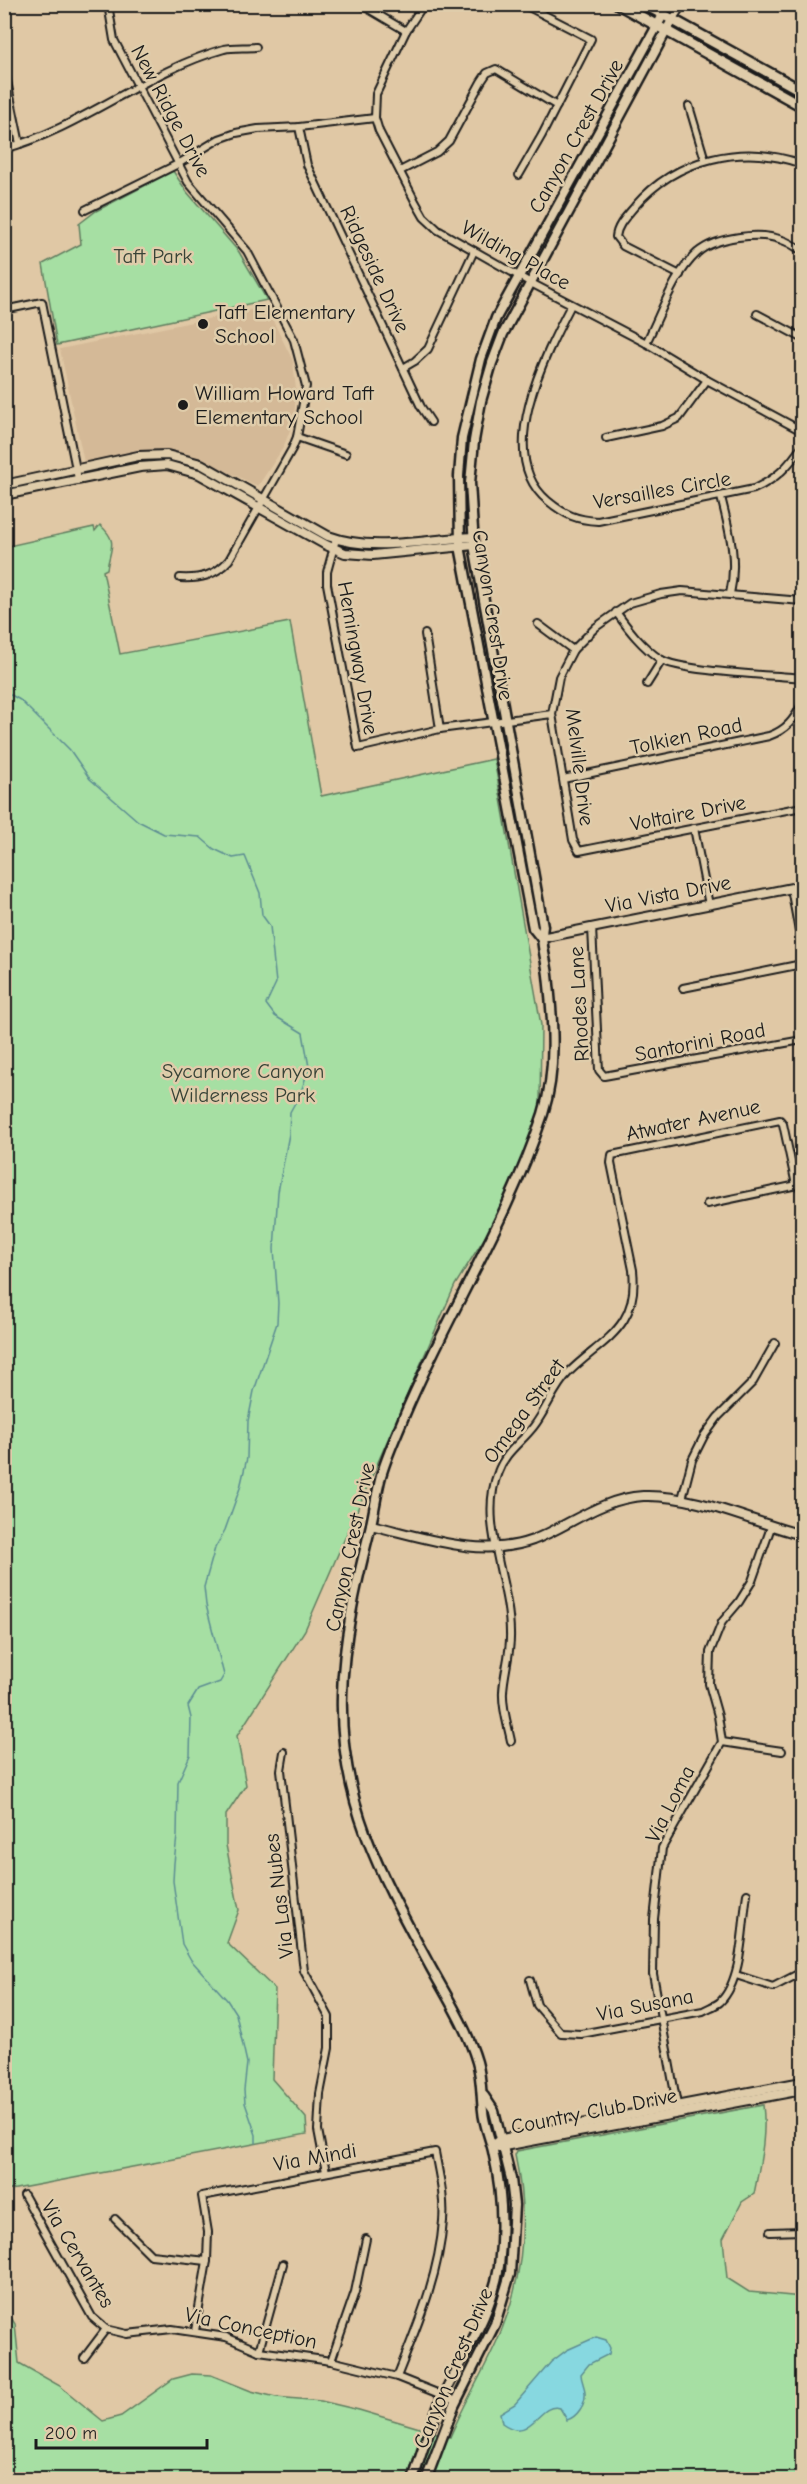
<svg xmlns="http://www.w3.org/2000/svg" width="807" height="2484" font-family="'Comic Neue',sans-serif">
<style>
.built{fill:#d4b997}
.green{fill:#a6dfa3;stroke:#617e60;stroke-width:1.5}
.water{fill:#87d8e0;stroke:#5c8d92;stroke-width:1.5}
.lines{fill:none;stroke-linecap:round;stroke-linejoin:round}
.stream{stroke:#5c8d92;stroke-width:1.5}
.minor-casing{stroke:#1c1c1c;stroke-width:10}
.tertiary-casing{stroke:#1c1c1c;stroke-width:12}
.secondary-casing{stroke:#1c1c1c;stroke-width:13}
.primary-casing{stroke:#1c1c1c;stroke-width:14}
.minor{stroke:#dfccaa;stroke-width:6}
.tertiary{stroke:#dfccaa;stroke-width:8}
.secondary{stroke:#dfccaa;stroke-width:8}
.primary{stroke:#dfccaa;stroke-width:9}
.poi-dot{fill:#1c1c1c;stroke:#dfccaa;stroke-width:2}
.labels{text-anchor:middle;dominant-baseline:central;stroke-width:5;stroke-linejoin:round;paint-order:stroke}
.street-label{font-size:21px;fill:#1c1c1c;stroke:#dfccaa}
.park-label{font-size:21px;fill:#384337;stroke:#dfccaa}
.poi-label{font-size:21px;fill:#1c1c1c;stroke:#dfccaa;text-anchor:start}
</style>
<rect width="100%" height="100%" fill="#e0c8a5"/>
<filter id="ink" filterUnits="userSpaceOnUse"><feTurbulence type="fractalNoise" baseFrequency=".0167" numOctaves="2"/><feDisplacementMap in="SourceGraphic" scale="12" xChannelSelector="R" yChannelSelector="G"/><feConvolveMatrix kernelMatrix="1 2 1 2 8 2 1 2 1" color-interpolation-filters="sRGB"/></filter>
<g filter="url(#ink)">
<path class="built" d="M 266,307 L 293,361 L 296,390 L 294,420 L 283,448 L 258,486 L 204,461 L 181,452 L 141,451 L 84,462 L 60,349 Z"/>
<g class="green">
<path d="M 173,171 L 187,192 L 239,252 L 267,300 L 57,345 L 43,264 L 81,244 L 79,224 L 96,211 Z"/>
<path d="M 100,525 C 119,542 110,548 107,569 L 103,571 L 120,654 L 290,622 L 321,796 L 494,759 L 541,1025 L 540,1107 L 519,1167 L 492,1226 L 455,1285 L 305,1630 L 237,1736 L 246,1785 L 226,1815 L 226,1845 L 239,1910 L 227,1943 L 275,1989 L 272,2079 L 306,2118 L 307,2134 L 5,2191 L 4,547 L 94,527 L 95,531 Z"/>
<path d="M 763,2105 C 767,2136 760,2163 754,2194 L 742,2202 L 723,2239 L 727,2278 L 749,2292 L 802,2297 L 802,2479 L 613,2480 L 612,2477 L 600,2480 L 5,2479 L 4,2306 L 15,2324 L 19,2363 L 60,2386 L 103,2421 L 121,2416 L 173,2379 L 192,2374 L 211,2375 L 251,2391 L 276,2397 L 321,2401 L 359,2410 L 450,2437 C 464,2404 482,2374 496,2343 C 524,2282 529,2220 515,2155 L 517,2151 Z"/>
</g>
<path class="water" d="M 596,2337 L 606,2340 L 610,2348 L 609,2354 L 589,2364 L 581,2374 C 581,2381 585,2386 585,2393 C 586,2404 577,2417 567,2420 L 560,2408 C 538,2401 532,2445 502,2423 L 500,2413 L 515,2404 L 551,2362 L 567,2350 Z"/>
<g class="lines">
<path class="stream" d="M 4,691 L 20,700 L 70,750 L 90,779 L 138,821 L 164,834 L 200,837 L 214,849 L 233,858 L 245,856 L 260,893 L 262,915 L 270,926 L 276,983 L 266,1004 L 275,1016 L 303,1033 L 309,1067 L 301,1092 L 290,1112 L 289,1134 L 278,1192 L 274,1249 L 278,1303 L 277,1323 L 254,1391 L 248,1421 L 247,1458 L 240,1488 L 225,1530 L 215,1548 L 204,1587 L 206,1605 L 224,1675 L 220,1682 L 198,1690 L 188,1706 L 191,1718 L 190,1755 L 178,1782 L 177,1836 L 174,1863 L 173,1881 L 182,1944 L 191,1960 L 227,2000 L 236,2014 L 247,2063 L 244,2090 L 245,2103 L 256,2135 L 256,2143"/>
<g class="minor-casing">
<g id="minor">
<path d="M 108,4 L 114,40 L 188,182 L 247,251 L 294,340 L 306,386 L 297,437 L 292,449 L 229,560 C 215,576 200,579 180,578"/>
<path d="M 360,4 L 406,31"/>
<path d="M 424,4 L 406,31 L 376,94 L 375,118 L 379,131 L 416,203 L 424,217 L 438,230 L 531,283 L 646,343 L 707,380 L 802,431"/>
<path d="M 663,15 L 669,4"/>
<path d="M 672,20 L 683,4"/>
<path d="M 4,67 L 20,144"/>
<path d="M 689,106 L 705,160"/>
<path d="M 299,127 L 307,165 L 421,407 L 431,422"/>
<path d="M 4,149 C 82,128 146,71 224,49 C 233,47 245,48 256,47"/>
<path d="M 400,171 L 437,152 L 449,141 L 481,82 L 487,73 L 496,69 L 557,106"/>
<path d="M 519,175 L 542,135 L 591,39 L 523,4"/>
<path d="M 85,210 L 178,164 L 219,139 L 236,133 L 258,129 L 299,127 L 375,118"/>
<path d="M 680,275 L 623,246 L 616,237 C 617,225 627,216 635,206 C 676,158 743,143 802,164"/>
<path d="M 571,305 C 545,355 493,456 548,501 C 565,515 577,520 598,521 L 754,489 C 776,479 789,466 802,446"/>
<path d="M 4,310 L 42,302 L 78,479"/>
<path d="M 757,314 L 802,338"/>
<path d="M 646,343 C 661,314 673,275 697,253 C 715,237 760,231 782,240 C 789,242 796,247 802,251"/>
<path d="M 403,368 L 415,361 L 428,349 L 474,251"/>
<path d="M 297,437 L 346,454"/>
<path d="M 606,438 L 662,426 L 679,418 L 707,380"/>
<path d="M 721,497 C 729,530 738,559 730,594"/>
<path d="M 336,539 L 327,572 L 327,584 L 358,748 L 440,729 L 552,714"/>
<path d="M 802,601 L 682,591 L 661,594 L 630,603 L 596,627 L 573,650 L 559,677 L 552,714 L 573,840 L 579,851 L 802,807"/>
<path d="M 616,612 C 629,630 642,647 660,659 C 680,672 774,675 802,678"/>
<path d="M 538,624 L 573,650"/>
<path d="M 425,634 L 440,729"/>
<path d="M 647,684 L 662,660"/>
<path d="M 563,779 L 769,736 C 786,730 794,720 802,704"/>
<path d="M 694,828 L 709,905"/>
<path d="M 791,888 L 802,948"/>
<path d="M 592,928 L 599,1070 L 604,1076 L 802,1040"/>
<path d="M 683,988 L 802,964"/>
<path d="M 707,1204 L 802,1184"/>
<path d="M 682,1499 L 692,1460 L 704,1436 L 718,1417 L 753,1382 L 775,1343"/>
<path d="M 511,1741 C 508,1726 502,1708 503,1692 C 504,1672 511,1653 510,1633 C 510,1582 478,1522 498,1472 C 505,1452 522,1442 534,1426 C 547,1409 554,1387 569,1372 C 603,1339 639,1328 633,1270 L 611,1163 L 612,1155 L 780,1120 L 783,1124 L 796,1185"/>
<path d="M 722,1742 L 782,1751"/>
<path d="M 284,1752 L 281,1770 L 304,1971 L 329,2017 L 329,2048 L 320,2094 L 318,2130 L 326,2172"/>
<path d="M 736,1975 L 773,1987 L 802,1972"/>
<path d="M 530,1980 L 537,2005 L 561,2033 L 581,2034 L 703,2011 C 708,2008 715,2006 720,2002 C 743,1980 742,1925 747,1894"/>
<path d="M 678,2110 L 653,1974 L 654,1919 L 662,1848 L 722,1742 L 718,1716 L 709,1684 L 710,1652 L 722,1622 L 739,1602 L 752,1581 L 771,1527"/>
<path d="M 24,2195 L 92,2317 L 106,2329"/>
<path d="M 115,2219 L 151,2255 L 207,2261"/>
<path d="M 770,2232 L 802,2231"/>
<path d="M 195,2331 L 207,2261 L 208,2232 L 202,2196 L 435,2152 C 439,2174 445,2198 443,2221 C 439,2276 417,2326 397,2377"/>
<path d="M 259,2351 L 283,2264"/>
<path d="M 84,2358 L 106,2329 L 127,2334 L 172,2329 L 226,2337 L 259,2351 L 331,2361 L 397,2377 L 457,2401"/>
<path d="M 331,2361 L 355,2292 L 366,2239"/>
</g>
</g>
<g class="tertiary-casing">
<g id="tertiary">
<path d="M 4,485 L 138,456 L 167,455 L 201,464 L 328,536 C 374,553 425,539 473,537"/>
<path d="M 4,495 L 140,467 L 167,465 L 199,474 L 326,545 L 345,553 L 373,555 L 474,545"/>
<path d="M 541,938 L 802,886"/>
<path d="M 371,1525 C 423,1537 481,1559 533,1540 C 571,1525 600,1499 643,1496 C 695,1494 752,1522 802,1535"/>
<path d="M 492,2146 L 502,2139 L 802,2082"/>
<path d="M 499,2147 L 802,2090"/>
</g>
</g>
<g class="secondary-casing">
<g id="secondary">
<path d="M 541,938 L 533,928 L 460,546 L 459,476 L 462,438 L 481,359 L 496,318 L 663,15"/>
<path d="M 413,2480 C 422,2451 431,2421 444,2394 C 465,2352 492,2313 499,2266 C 504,2226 502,2190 493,2151 C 490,2138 484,2125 483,2111 C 481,2095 482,2079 477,2062 C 467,2028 447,1997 430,1966 C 381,1876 339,1801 342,1695 C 343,1641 356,1585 369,1533 C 374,1514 376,1495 381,1476 C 387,1455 397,1434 405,1414 C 448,1313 508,1220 543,1114 C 557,1070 553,1021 548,975 C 546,958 540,943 543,926 L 474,545 L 470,483 L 474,441 L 481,401 L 492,363 L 503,334 L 672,20"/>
<path d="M 426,2480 L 454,2406 L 495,2324 L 510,2274 L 514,2205 L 511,2179 L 494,2111 L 484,2096"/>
</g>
</g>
<g class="primary-casing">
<g id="primary">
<path d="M 618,4 L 802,106"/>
<path d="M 644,4 L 802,91"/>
</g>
</g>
<use href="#minor" class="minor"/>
<use href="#tertiary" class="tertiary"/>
<use href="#secondary" class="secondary"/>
<use href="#primary" class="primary"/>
</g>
</g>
<g class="poi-dot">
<circle cx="203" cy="324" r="6"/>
<circle cx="183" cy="405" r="6"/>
</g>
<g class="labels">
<g class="street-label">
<text transform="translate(171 111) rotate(62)">New Ridge Drive</text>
<text transform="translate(576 136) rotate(-61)">Canyon Crest Drive</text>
<text transform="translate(516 255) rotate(29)">Wilding Place</text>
<text transform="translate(375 269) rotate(65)">Ridgeside Drive</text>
<text transform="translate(662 490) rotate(-10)">Versailles Circle</text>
<text transform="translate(493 615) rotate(81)">Canyon Crest Drive</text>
<text transform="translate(358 658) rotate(80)">Hemingway Drive</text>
<text transform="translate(686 736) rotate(-12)">Tolkien Road</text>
<text transform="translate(580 767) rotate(83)">Melville Drive</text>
<text transform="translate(688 813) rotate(-11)">Voltaire Drive</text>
<text transform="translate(668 894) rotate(-11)">Via Vista Drive</text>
<text transform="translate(579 1004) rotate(-93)">Rhodes Lane</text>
<text transform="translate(700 1042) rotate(-11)">Santorini Road</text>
<text transform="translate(693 1120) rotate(-12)">Atwater Avenue</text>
<text transform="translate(524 1411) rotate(-54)">Omega Street</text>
<text transform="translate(350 1547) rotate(-78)">Canyon Crest Drive</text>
<text transform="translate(670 1804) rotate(-63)">Via Loma</text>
<text transform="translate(279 1896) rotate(-97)">Via Las Nubes</text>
<text transform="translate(645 2005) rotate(-11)">Via Susana</text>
<text transform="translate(594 2111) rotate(-11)">Country Club Drive</text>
<text transform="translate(315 2157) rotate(-10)">Via Mindi</text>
<text transform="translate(78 2254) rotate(59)">Via Cervantes</text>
<text transform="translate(251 2328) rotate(12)">Via Conception</text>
<text transform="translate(453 2368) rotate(-67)">Canyon Crest Drive</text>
</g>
<g class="park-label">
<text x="153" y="256">Taft Park</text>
<text x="243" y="1071">Sycamore Canyon<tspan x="243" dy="24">Wilderness Park</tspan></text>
</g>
<g class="poi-label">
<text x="215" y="312">Taft Elementary<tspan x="215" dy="24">School</tspan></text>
<text x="195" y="393">William Howard Taft<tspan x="195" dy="24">Elementary School</tspan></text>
</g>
</g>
<rect width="807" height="2484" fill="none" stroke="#dfccaa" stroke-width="24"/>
<rect x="12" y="12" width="783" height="2460" fill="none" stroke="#1c1c1c" stroke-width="2" filter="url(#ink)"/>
<path d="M36 2439v9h171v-9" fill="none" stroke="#1c1c1c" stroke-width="3"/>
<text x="45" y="2439" font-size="18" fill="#1c1c1c" stroke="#dfccaa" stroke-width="4.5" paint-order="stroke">200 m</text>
</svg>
